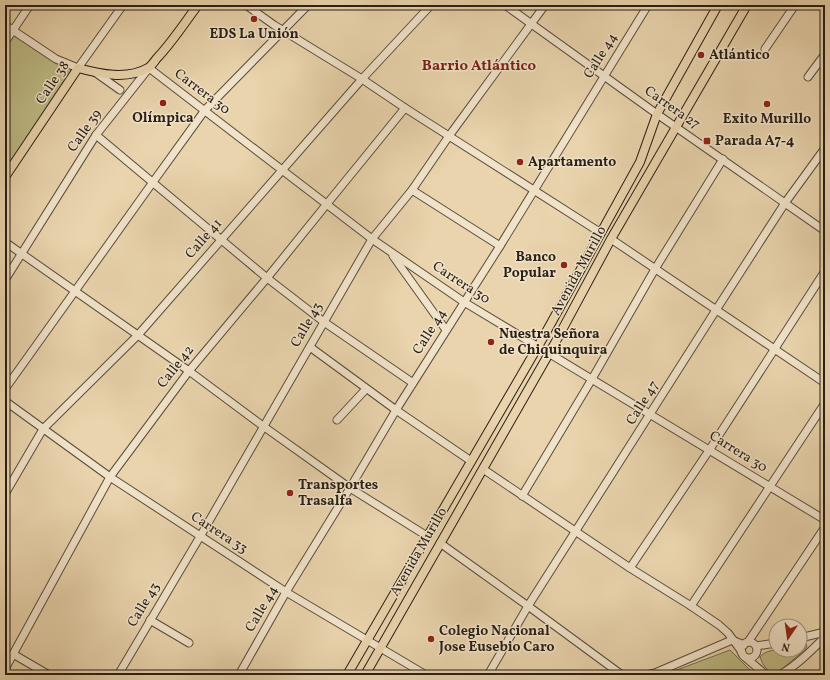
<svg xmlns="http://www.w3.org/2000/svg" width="830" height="680" font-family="Vollkorn,serif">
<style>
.green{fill:#bebb85;stroke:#746d4d}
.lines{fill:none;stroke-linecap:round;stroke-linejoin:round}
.minor-casing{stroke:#594c3b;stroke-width:9}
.major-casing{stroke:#291f15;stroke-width:10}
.minor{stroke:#f1e3ca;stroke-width:7}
.major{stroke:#e9d4ad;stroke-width:8}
.poi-dot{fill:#8f2418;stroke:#f1e3ca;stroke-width:1.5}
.labels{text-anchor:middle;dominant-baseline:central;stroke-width:3;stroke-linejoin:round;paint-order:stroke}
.poi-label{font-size:14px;font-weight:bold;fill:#291f15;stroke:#f1e3ca;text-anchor:start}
.street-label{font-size:14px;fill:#291f15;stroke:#f1e3ca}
.neighbourhood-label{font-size:15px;font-weight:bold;fill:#7a1f14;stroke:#f1e3ca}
</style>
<rect width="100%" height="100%" fill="#e9d4ad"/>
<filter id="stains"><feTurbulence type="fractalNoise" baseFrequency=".005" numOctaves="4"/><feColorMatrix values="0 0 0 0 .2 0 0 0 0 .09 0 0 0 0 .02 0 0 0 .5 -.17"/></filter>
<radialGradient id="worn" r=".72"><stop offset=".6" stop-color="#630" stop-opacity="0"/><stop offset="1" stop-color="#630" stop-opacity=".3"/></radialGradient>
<g class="green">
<path d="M 13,30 L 78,68 L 5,177 L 5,42 Z"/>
<path d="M 804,642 L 807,646 L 805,650 L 777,673 C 768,673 763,666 760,657 C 767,647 788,650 800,650 L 800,643 Z"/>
<path d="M 730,650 L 755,675 L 667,675 L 666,674 Z"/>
</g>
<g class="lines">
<g class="minor-casing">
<g id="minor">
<path d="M 246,5 L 274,25 L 362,79 L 405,108 L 601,233"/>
<path d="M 505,5 L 657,114 L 825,231"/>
<path d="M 822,5 L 825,7"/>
<path d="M 5,25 L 56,59 L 78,68 L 123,5"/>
<path d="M 5,42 L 30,5"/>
<path d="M 765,49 L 795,5"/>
<path d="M 96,73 L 120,90"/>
<path d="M 808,77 L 825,54"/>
<path d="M 96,135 L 267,278 L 324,322 L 413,383"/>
<path d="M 412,190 L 500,246"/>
<path d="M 611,239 L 825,383"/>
<path d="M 5,242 L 189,371 L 263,426 L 350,488 L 427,536"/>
<path d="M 393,256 L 446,330"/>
<path d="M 5,280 L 96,135 L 149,68 L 372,239 L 464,302 L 825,520"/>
<path d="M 310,347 L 396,410 L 471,461"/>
<path d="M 5,389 L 153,182 L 205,110 L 308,5"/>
<path d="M 5,401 L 110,477 L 286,592 L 426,675"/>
<path d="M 337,420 L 366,389"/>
<path d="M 483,469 L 630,568 L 691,606 L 719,625 L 728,633 L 742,652"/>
<path d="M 5,494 L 43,429 L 138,335 L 362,79 L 431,5"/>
<path d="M 522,496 L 592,379 L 655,269 L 723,159"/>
<path d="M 440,543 L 528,606 L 622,675"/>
<path d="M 630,568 L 710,449 L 825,271"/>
<path d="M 691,606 L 825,403"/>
<path d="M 150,620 L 189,643"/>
<path d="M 800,638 L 825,632"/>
<path d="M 748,642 L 825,527"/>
<circle cx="749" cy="650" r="8"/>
<path d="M 756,646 L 776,643"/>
<path d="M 13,654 L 49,675"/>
<path d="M 745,657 L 766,675"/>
<path d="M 5,669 L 110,477 L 189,371 L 267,278 L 326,205 L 405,108"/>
<path d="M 118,675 L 201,535 L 372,239 L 412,190 L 449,136 L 545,5"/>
<path d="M 239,675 L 286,592 L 350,488 L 396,410 L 500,246 L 648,5"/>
<path d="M 488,675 L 528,606 L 716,310 L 785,203 L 825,148"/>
<path d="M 646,675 L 655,673 L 732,640 L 744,645"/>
<path d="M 780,675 C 797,665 811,651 825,637"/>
</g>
</g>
<g class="major-casing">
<g id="major">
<path d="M 5,177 L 78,68 C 100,74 127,80 148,68 C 152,66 155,60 158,57 C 173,41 185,22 198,5"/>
<path d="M 347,675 L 544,336 L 640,162 L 657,114 L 718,5"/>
<path d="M 365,675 L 555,343 L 611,239 L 747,5"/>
</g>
</g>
<use href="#minor" class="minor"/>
<use href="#major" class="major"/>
</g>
<g class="poi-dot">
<circle cx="254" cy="19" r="4"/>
<circle cx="701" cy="55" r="4"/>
<circle cx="163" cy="103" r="4"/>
<circle cx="767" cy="104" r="4"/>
<rect x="703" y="137" width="8" height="8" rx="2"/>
<circle cx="520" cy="162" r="4"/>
<circle cx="564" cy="265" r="4"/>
<circle cx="491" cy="342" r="4"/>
<circle cx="290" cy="493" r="4"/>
<circle cx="431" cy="639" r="4"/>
</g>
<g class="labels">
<g class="poi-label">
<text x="254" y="34" text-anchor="middle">EDS La Unión</text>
<text x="709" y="55">Atlántico</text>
<text x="163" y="118" text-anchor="middle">Olímpica</text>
<text x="767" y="119" text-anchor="middle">Exito Murillo</text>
<text x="715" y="141">Parada A7-4</text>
<text x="528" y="162">Apartamento</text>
<text x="556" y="257" text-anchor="end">Banco<tspan x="556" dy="16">Popular</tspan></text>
<text x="499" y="334">Nuestra Señora<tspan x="499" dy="16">de Chiquinquira</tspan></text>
<text x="298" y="485">Transportes<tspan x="298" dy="16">Trasalfa</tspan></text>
<text x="439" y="631">Colegio Nacional<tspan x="439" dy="16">Jose Eusebio Caro</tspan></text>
</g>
<g class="street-label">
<text transform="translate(601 56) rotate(-58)">Calle 44</text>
<text transform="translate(53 83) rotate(-56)">Calle 38</text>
<text transform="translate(202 92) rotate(37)">Carrera 30</text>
<text transform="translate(672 108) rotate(35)">Carrera 27</text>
<text transform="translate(85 131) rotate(-55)">Calle 39</text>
<text transform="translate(204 239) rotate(-49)">Calle 41</text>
<text transform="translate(579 271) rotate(-61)">Avenida Murillo</text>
<text transform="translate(461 283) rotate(33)">Carrera 30</text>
<text transform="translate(307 325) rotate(-60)">Calle 43</text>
<text transform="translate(430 332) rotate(-58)">Calle 44</text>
<text transform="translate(176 367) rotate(-52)">Calle 42</text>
<text transform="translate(643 403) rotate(-58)">Calle 47</text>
<text transform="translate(738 452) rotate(32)">Carrera 30</text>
<text transform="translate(219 533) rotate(33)">Carrera 33</text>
<text transform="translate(419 552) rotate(-60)">Avenida Murillo</text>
<text transform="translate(144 605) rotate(-59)">Calle 43</text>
<text transform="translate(262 609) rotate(-60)">Calle 44</text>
</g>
<g class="neighbourhood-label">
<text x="479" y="66">Barrio Atlántico</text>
</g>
</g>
<rect width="830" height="680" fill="none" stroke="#e9d4ad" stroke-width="20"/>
<rect x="6" y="6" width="818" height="668" fill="none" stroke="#291f15" stroke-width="2"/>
<rect x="10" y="10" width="810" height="660" fill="none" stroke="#291f15"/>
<g transform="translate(788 638) rotate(193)"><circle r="19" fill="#f1e3ca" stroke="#a19582"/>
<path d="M0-3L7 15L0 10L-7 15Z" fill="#8f2418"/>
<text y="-6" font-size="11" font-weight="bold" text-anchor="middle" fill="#291f15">N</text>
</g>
<rect width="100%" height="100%" filter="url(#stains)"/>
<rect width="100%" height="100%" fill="url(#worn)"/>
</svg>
